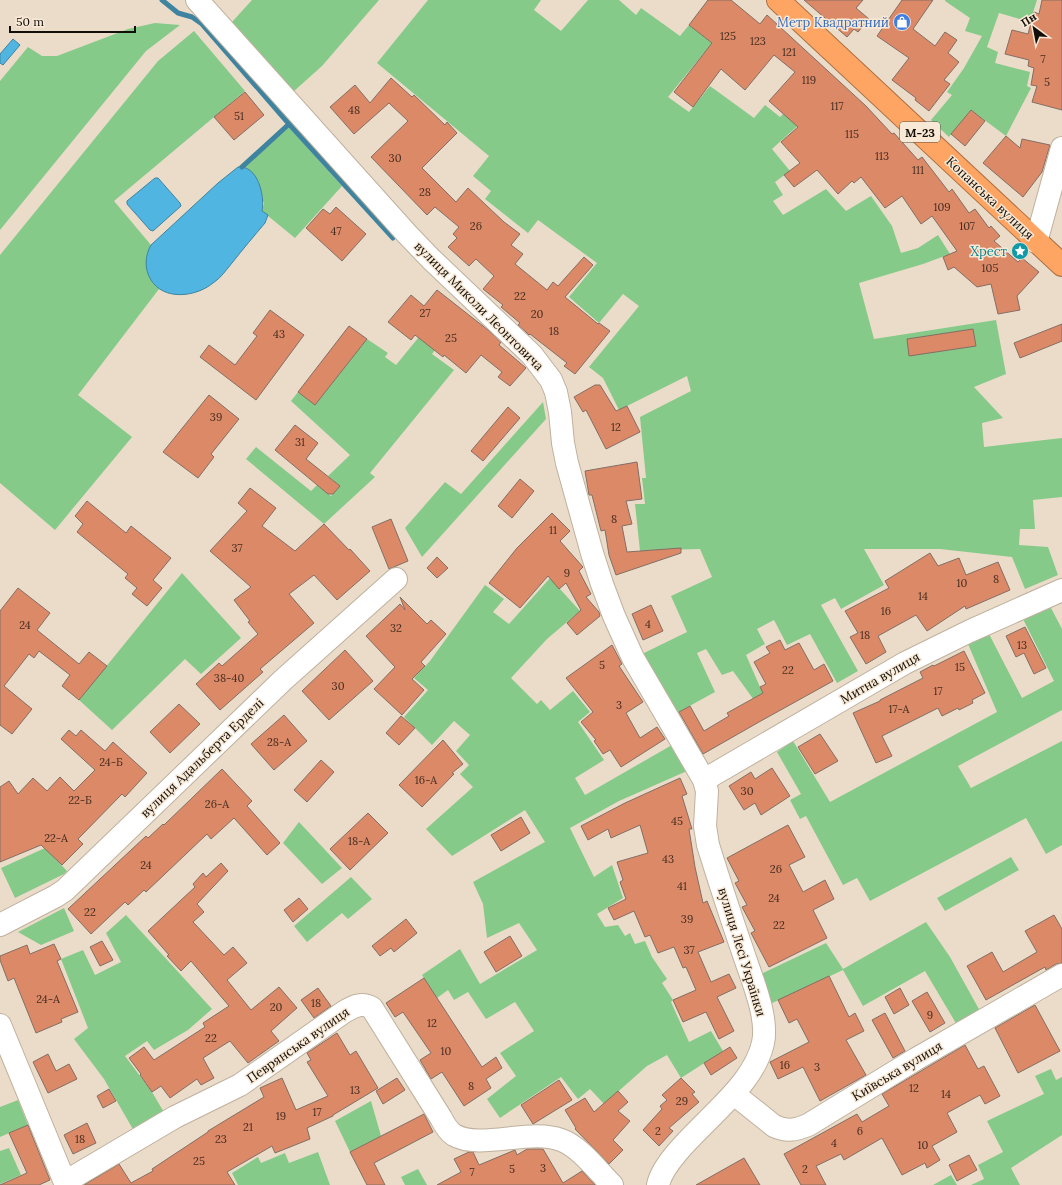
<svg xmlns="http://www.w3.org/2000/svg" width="1062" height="1185" font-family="Lora,serif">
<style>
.green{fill:#86ca8a}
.water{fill:#50b5e1;stroke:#3e83a0}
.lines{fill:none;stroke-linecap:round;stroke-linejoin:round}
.stream{stroke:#3e83a0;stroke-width:5}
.building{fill:#dc8967;stroke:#836e65}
.minor-casing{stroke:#bfb19e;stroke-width:24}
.highway-casing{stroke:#ac7043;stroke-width:24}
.minor{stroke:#fff;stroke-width:22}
.highway{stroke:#fea563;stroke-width:22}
.labels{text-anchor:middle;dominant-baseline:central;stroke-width:3;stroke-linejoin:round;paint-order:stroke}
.number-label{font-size:11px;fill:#452d20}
.shield{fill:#f8e9d6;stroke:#585046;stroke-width:1}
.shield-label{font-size:12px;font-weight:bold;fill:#130e08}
.shop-label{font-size:13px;fill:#366cbe;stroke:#f8e9d6;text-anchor:end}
.street-label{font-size:13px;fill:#130e08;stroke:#f8e9d6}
.culture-label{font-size:13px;fill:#0d838f;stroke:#f8e9d6;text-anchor:end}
</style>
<rect width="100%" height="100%" fill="#ebdcc9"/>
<g class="green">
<path d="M 252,0 L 379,0 L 322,66 L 293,92 L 232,22 Z"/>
<path d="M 428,0 L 541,0 L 534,10 L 561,31 L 588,0 L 619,0 L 636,15 L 641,8 L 680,36 L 689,25 L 712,43 L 668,97 L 689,112 L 710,86 L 754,118 L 765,105 L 780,117 L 790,107 L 804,120 L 772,149 L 790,171 L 775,182 L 783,195 L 773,201 L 783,215 L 826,189 L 846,211 L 871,196 L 892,226 L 901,253 L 918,248 L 938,235 L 950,254 L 923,264 L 859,283 L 874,339 L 996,320 L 1006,374 L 974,387 L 1003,418 L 982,423 L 984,447 L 1062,438 L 1062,497 L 1033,500 L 1035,529 L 1020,529 L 1019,545 L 1048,547 L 1058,575 L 1025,589 L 1012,557 L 940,549 L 864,549 L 884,585 L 841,609 L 835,598 L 821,605 L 858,671 L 837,683 L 810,634 L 787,645 L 774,620 L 757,629 L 765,644 L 746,655 L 760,687 L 769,702 L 759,707 L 733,671 L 722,675 L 706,649 L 697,653 L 715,692 L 675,714 L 642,654 L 687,632 L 671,596 L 712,577 L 700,549 L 663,550 L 640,551 L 635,504 L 645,504 L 642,478 L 646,478 L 640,417 L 691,391 L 687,376 L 619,410 L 603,378 L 589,367 L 639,306 L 623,294 L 599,323 L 569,297 L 597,263 L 538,220 L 528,233 L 485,199 L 491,191 L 473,176 L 489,156 L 377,63 Z"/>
<path d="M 945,0 L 1037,0 L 1030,22 L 999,13 L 987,47 L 998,52 L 995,63 L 1030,72 L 1027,86 L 1031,88 L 1006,136 L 971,110 L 949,137 L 931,120 L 952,95 L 947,92 L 964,68 L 982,36 L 965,31 L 970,18 L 945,1 Z"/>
<path d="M 155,23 L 180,25 L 146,51 L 0,230 L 0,81 L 28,47 L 42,56 L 57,56 L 128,29 Z"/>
<path d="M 194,31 L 245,91 L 114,201 L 151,245 C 144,259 146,279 159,289 L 78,395 L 132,437 L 55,530 L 0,483 L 0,255 L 158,61 Z"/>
<path d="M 286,124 L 342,186 L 295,238 L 262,211 L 264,203 L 238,167 Z"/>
<path d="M 423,332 L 440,343 L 432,354 L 454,370 L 370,473 L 375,477 L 324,524 L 246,459 L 256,447 L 311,491 L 317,485 L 331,496 L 340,486 L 328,476 L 350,455 L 291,401 L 298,392 L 315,405 L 367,339 L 388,353 L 385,357 L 396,365 Z"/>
<path d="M 543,402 L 546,419 L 422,557 L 405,528 L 445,482 L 461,494 Z"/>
<path d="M 182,573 L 241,638 L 201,674 L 185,659 L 112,730 L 79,700 Z"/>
<path d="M 550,578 L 580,611 L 547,639 L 511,678 L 537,704 L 541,700 L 550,710 L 573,691 L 590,712 L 578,722 L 604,760 L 575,778 L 585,795 L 672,745 L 687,771 L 619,801 L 570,828 L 594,877 L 612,865 L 623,898 L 597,914 L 605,927 L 618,925 L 625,936 L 630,933 L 635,944 L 645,941 L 652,957 L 667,979 L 662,983 L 673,1000 L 671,1002 L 689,1042 L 711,1031 L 723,1051 L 681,1078 L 667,1055 L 647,1066 L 604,1104 L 590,1089 L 578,1099 L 561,1077 L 500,1118 L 487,1099 L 516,1076 L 500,1053 L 534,1031 L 515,1002 L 486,1019 L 468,992 L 454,1000 L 448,990 L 437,998 L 422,975 L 460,949 L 480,984 L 537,950 L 519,923 L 487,938 L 483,904 L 473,882 L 545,842 L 525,810 L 452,856 L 426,829 L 473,787 L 460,774 L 469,765 L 456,751 L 470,735 L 454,721 L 432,745 L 404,717 L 428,690 L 414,678 L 430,661 L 485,585 L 504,599 L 493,612 L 509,624 Z"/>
<path d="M 1050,606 L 1062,629 L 1062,710 L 958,766 L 971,788 L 1062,741 L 1062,845 L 1046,854 L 1026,818 L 870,901 L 857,878 L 843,885 L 806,816 L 800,819 L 790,800 L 801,794 L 777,752 L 793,741 L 830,802 L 997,712 L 968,644 L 989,634 L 1022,698 L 1054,681 L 1023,619 Z"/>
<path d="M 299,822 L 342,868 L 322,884 L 283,843 Z"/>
<path d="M 45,848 L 67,871 L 64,874 L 15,898 L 1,868 Z"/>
<path d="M 1011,857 L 1019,870 L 945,911 L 937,898 Z"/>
<path d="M 351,877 L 372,899 L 348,919 L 342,913 L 307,942 L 294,926 Z"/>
<path d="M 64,908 L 74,931 L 41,945 L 18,932 Z"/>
<path d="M 126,915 L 212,1009 L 188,1030 L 154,1050 L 147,1041 L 125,1056 L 152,1092 L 165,1114 L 134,1131 L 104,1079 L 74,1039 L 88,1028 L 61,959 L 83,950 L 95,975 L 121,962 L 106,933 Z"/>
<path d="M 926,922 L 950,957 L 980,1011 L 957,1025 L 925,971 L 863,1006 L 843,970 L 770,1004 L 761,974 L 826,943 L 843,969 Z"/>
<path d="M 1051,1069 L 1056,1080 L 1062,1077 L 1062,1135 L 1011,1168 L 1020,1185 L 971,1185 L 984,1179 L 978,1165 L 1003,1152 L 987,1121 L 1044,1094 L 1035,1076 Z"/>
<path d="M 18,1100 L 28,1125 L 0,1137 L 0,1107 Z"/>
<path d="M 371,1101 L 381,1136 L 350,1152 L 335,1121 Z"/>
<path d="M 9,1148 L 21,1175 L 0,1184 L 0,1151 Z"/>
<path d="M 318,1152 L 330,1185 L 238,1185 L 232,1173 L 258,1157 L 261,1163 L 285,1153 L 289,1163 Z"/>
<path d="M 418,1169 L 427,1185 L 405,1185 L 401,1177 Z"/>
<path d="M 951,1175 L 957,1185 L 933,1185 Z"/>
</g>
<g class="water">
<path d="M 13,39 L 20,45 L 3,65 L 0,63 L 0,54 Z"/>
<path d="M 238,167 C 258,165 265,196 262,211 L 268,215 L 265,223 C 254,236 243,249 232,263 C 226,270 221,278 213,283 C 196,297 164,301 151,280 C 144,269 145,255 151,245 L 218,183 Z"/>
<path d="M 155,178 L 158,178 L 180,203 L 181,206 L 153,231 L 150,230 L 127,204 L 127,201 Z"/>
</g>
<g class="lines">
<g class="stream">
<path d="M 162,0 L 178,13 L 192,17 L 202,24 L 289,124 L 242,167"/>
<path d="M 289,124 L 393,238"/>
</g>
</g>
<g class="building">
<path d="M 708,0 L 731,0 L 760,24 L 767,15 L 866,106 L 892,134 L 894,133 L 918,160 L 922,157 L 949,192 L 952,189 L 969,213 L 975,209 L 989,228 L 991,226 L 1000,236 L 994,241 L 1018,262 L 1022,258 L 1039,272 L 1017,296 L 1020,310 L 998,314 L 991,284 L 977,287 L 954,267 L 948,270 L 943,257 L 957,251 L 932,216 L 921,224 L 902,196 L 885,208 L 861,177 L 854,183 L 852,181 L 838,194 L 817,170 L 794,187 L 784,175 L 800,163 L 781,142 L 798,127 L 769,101 L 795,72 L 774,55 L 745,90 L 721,69 L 693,107 L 674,92 L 712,43 L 689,25 Z"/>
<path d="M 804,0 L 863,0 L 856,8 L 869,19 L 858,32 L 854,29 L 847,37 Z"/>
<path d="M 902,0 L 933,0 L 913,29 L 935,46 L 945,32 L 957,40 L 948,53 L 959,62 L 944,80 L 950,84 L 929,111 L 915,100 L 916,98 L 892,80 L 909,58 L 877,36 Z"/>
<path d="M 1042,0 L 1062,0 L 1062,110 L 1032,102 L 1037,86 L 1031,85 L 1034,68 L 1028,66 L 1029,60 L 1005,54 L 1012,30 L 1028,34 L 1034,12 L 1039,14 Z"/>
<path d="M 391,78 L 412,97 L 414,95 L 445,125 L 447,122 L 457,133 L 422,168 L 456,202 L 468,188 L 504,222 L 520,234 L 511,245 L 523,254 L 515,264 L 547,290 L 553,282 L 558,286 L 584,257 L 593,265 L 565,297 L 598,324 L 599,323 L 610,331 L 575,374 L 564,366 L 567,363 L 530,334 L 529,335 L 526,332 L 518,325 L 520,323 L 501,307 L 503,305 L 483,289 L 494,276 L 476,259 L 469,266 L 448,247 L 457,238 L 453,234 L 459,227 L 435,207 L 427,215 L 371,157 L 408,121 L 389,103 L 354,134 L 330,107 L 355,85 L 370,103 Z"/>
<path d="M 245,92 L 264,115 L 234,140 L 214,117 Z"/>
<path d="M 971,110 L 985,121 L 965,146 L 951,134 Z"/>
<path d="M 1006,136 L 1020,148 L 1022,139 L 1050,145 L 1042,172 L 1023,197 L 983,163 Z"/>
<path d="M 336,207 L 366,234 L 342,261 L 306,228 L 323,209 L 330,214 Z"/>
<path d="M 437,290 L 488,330 L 501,342 L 499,345 L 526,368 L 510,386 L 498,377 L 502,372 L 481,355 L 466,373 L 444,355 L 443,357 L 415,335 L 411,340 L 388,322 L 411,295 L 424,306 Z"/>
<path d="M 270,310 L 304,335 L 256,400 L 200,357 L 209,345 L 235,365 L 257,336 L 253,333 Z"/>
<path d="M 1062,324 L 1062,341 L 1020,358 L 1014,343 Z"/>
<path d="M 349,326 L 367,339 L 315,405 L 298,392 Z"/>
<path d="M 973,329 L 976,346 L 909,356 L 907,339 Z"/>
<path d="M 595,385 L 600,385 L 616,411 L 627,406 L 640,432 L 606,449 L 586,410 L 583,412 L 574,397 Z"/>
<path d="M 209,395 L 239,419 L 211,454 L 214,457 L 198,478 L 163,452 Z"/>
<path d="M 508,407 L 520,418 L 483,461 L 471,451 Z"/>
<path d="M 295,425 L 318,443 L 306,459 L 340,486 L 333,494 L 328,494 L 275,450 Z"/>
<path d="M 637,462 L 642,499 L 626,501 L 632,524 L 622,526 L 627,552 L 681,548 L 681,553 L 616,575 L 609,555 L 605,530 L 601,531 L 592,495 L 589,495 L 585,471 Z"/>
<path d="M 520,479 L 534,491 L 512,518 L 498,506 Z"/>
<path d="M 250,488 L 276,508 L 262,526 L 295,551 L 324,524 L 349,550 L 350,549 L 370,571 L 337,600 L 314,575 L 289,594 L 314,623 L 260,669 L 263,672 L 220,710 L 196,684 L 219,663 L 222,666 L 258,634 L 248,622 L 250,621 L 234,600 L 251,587 L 210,551 L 247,511 L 238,503 Z"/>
<path d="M 87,501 L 126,533 L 131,526 L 171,558 L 153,580 L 162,588 L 147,606 L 132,594 L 137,588 L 125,578 L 128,574 L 77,532 L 83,524 L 75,516 Z"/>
<path d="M 552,513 L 570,531 L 560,541 L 583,567 L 579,571 L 591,594 L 586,597 L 599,612 L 600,616 L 577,635 L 567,623 L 581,610 L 566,583 L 559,589 L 548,576 L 520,608 L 489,583 L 517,548 Z"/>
<path d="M 391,519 L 408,561 L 389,569 L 372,527 Z"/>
<path d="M 930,553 L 938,566 L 959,558 L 966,575 L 998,562 L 1010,590 L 966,609 L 965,606 L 927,631 L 916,615 L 878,636 L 886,652 L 866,664 L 850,637 L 858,633 L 845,611 L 889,588 L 885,581 Z"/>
<path d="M 437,557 L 448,568 L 437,578 L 427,568 Z"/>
<path d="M 18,588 L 50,613 L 37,630 L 79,664 L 89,652 L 107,666 L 79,700 L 62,686 L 70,675 L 39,651 L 34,658 L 29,654 L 4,686 L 32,709 L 12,734 L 0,725 L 0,611 Z"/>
<path d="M 400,597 L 427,624 L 431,620 L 446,634 L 421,662 L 425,666 L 412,679 L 424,690 L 402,715 L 374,689 L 395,667 L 366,636 L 400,604 L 405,610 Z"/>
<path d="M 651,605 L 663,631 L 643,640 L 632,614 Z"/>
<path d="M 1025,627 L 1046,668 L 1034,674 L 1024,653 L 1016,657 L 1006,636 Z"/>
<path d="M 780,640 L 785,650 L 799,643 L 814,670 L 824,664 L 833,681 L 759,722 L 703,754 L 679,712 L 690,706 L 704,731 L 729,716 L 727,713 L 763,693 L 760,687 L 766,684 L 754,662 L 770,653 L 766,647 Z"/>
<path d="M 612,645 L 622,664 L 619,666 L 643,702 L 626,713 L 640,738 L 657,727 L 665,739 L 621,767 L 610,750 L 603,754 L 594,741 L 596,740 L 581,722 L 593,712 L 566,678 Z"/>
<path d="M 345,650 L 373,681 L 329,720 L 302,691 Z"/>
<path d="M 964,651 L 985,693 L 972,700 L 973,703 L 959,710 L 958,708 L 942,716 L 938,708 L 882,736 L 892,756 L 876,763 L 853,713 L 880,701 L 880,700 L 923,678 L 920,672 L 933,665 L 934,666 Z"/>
<path d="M 179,704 L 200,724 L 170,753 L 150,732 Z"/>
<path d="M 284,715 L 307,741 L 274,770 L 251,744 Z"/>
<path d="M 401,716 L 415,728 L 399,745 L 386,733 Z"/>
<path d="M 69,730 L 76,736 L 81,730 L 105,751 L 113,742 L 147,773 L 125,797 L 122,794 L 78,839 L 83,844 L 62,865 L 41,845 L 0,862 L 0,787 L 9,781 L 18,794 L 33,778 L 47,791 L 60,777 L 74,791 L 95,770 L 61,739 Z"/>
<path d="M 820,734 L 838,761 L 815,774 L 798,747 Z"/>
<path d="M 443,740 L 463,764 L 452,773 L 454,774 L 422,807 L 399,785 Z"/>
<path d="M 321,760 L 334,772 L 307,802 L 294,790 Z"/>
<path d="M 772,768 L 790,796 L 761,815 L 755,803 L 744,810 L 729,786 L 751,772 L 755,779 Z"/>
<path d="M 222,769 L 252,801 L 247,806 L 280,843 L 267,855 L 234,818 L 211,839 L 207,834 L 146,892 L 144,890 L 128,905 L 125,902 L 91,934 L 68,909 L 146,836 L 148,838 L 163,824 L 164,825 Z"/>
<path d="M 680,778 L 687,794 L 682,796 L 692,829 L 689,829 L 695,867 L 703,903 L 707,901 L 724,942 L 698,952 L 711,982 L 729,974 L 736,988 L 717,997 L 734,1031 L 719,1039 L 706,1012 L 683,1022 L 673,1000 L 696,990 L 686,967 L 683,968 L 674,947 L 658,953 L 650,935 L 645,937 L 634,911 L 614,920 L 608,908 L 626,899 L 620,882 L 623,880 L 617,862 L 648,853 L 640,825 L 611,838 L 608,829 L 588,840 L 581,826 L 625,803 Z"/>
<path d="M 368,813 L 388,833 L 350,870 L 330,849 Z"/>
<path d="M 521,817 L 530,833 L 501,851 L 491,835 Z"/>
<path d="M 788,825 L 805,857 L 789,865 L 803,892 L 825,880 L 834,899 L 813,910 L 827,938 L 769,967 L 751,933 L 755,931 L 742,907 L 747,905 L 735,883 L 739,881 L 727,858 Z"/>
<path d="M 221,863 L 228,871 L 197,904 L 204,912 L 193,922 L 224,955 L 233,947 L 247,963 L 227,980 L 251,1010 L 279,987 L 297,1008 L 271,1031 L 279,1041 L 248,1063 L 230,1041 L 203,1058 L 214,1078 L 201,1085 L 197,1079 L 170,1098 L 161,1086 L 152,1092 L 140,1075 L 141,1074 L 129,1058 L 144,1047 L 154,1060 L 205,1027 L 203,1023 L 229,1006 L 191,961 L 181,971 L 167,956 L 169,955 L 148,931 L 195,887 L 193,884 L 203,873 L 206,877 Z"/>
<path d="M 299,898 L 308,909 L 293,922 L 284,910 Z"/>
<path d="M 1054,915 L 1062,929 L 1062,963 L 1056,964 L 1046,970 L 1045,967 L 986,1000 L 967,966 L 992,952 L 1003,972 L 1037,952 L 1025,931 Z"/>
<path d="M 406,919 L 417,933 L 394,952 L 391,948 L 380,956 L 372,946 Z"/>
<path d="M 510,936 L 522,956 L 496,972 L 484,952 Z"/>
<path d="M 102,941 L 113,960 L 100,966 L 90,947 Z"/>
<path d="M 54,944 L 61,959 L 57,961 L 78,1012 L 61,1019 L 62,1022 L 36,1033 L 14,978 L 8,981 L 0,960 L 0,956 L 27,945 L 30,954 Z"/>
<path d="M 829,976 L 849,1017 L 855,1013 L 864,1031 L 846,1040 L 866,1075 L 820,1101 L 803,1067 L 778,1079 L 770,1062 L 809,1042 L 797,1019 L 789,1023 L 778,1000 Z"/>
<path d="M 424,978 L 482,1067 L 496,1057 L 502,1068 L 486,1079 L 491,1088 L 464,1106 L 442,1072 L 431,1079 L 420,1060 L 431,1053 L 403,1012 L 395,1017 L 386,1003 Z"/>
<path d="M 318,988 L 331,1006 L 314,1018 L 301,1000 Z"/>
<path d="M 900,988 L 909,1005 L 894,1014 L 885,997 Z"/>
<path d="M 927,992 L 945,1023 L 930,1032 L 912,1001 Z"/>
<path d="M 1035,1005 L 1060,1051 L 1018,1073 L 995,1028 Z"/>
<path d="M 885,1013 L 905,1051 L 893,1058 L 872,1020 Z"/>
<path d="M 337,1033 L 350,1055 L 356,1051 L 378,1088 L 333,1115 L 333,1116 L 307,1128 L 310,1139 L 275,1153 L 272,1146 L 227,1172 L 235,1185 L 84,1185 L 119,1164 L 131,1183 L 153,1171 L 152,1169 L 208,1132 L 208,1131 L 264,1097 L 260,1088 L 282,1078 L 296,1110 L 328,1096 L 307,1062 L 311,1060 L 307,1053 Z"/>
<path d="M 965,1045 L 978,1069 L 984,1066 L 1000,1096 L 985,1104 L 980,1095 L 947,1113 L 957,1132 L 932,1146 L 940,1160 L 927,1168 L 925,1163 L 902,1175 L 882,1138 L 844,1160 L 841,1154 L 816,1166 L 826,1185 L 801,1185 L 784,1154 L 857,1114 L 862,1122 L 889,1106 L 882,1094 Z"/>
<path d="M 730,1047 L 737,1058 L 711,1075 L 704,1063 Z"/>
<path d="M 48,1054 L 56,1071 L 69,1064 L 77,1079 L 48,1093 L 33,1062 Z"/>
<path d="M 397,1078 L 405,1090 L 383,1104 L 376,1091 Z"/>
<path d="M 681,1078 L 695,1092 L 692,1094 L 699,1102 L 669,1128 L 673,1131 L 659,1146 L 643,1130 L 662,1109 L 660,1106 L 667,1100 L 662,1095 Z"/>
<path d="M 559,1080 L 572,1100 L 533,1124 L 521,1105 Z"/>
<path d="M 109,1089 L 116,1101 L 103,1108 L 97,1096 Z"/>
<path d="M 618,1091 L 628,1102 L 618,1111 L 630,1121 L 613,1140 L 623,1150 L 609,1164 L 575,1129 L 576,1128 L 565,1110 L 585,1098 L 594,1112 Z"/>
<path d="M 424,1114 L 433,1132 L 374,1163 L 385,1185 L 367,1185 L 350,1152 Z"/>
<path d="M 87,1123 L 96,1143 L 73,1154 L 64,1135 Z"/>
<path d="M 28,1125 L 50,1180 L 39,1185 L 0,1185 L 27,1173 L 9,1133 Z"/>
<path d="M 527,1149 L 543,1149 L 563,1183 L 582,1171 L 595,1185 L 437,1185 L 461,1172 L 454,1159 L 469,1152 L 473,1152 L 479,1165 L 515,1150 L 517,1155 Z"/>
<path d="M 969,1155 L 977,1170 L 957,1181 L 949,1165 Z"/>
<path d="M 744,1158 L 760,1185 L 696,1185 Z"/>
</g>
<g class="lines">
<g class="minor-casing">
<g id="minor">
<path d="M 197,0 L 407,234 L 431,259 L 532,355 L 551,380 L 556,392 L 560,412 L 563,443 L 567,463 L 592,553 L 602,584 L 614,616 L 633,658 L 704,780 L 707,791 L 705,826 L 708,845 C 719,880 730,915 742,949 C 750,975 769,1016 763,1043 C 757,1070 735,1093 716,1112 C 699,1130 663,1161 658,1185"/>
<path d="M 1036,242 L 1062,148"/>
<path d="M 704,780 L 905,663 L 970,631 L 1062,590"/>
<path d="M 0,925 L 56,896 L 65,890 L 283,680 L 396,579"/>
<path d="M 0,1025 L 66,1185"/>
<path d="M 734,1094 L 774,1126 C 787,1132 796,1130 808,1125 L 916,1059 L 1062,975"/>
<path d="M 65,1182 L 175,1117 L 240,1085 L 344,1012 C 354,1006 362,1002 372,1008 L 441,1118 C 444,1124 448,1131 454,1135 C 480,1150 531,1128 561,1140 C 579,1146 598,1171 612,1185"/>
</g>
</g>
<g class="highway-casing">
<path id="highway" d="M 778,0 L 1062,265"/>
</g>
<use href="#minor" class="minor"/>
<use href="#highway" class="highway"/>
</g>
<defs>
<g id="shop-disc" transform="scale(0.9)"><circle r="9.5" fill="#3f7fe0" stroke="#f8e9d6"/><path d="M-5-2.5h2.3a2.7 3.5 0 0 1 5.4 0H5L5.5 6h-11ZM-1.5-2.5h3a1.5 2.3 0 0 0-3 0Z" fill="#fff"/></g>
<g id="sight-disc" transform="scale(0.9)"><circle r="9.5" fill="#0f9aa8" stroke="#f8e9d6"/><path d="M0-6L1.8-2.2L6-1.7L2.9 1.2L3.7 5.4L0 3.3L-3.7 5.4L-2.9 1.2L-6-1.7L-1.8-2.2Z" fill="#fff"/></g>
</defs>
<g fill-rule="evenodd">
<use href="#shop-disc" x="902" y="22"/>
<use href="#sight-disc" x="1020" y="251"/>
</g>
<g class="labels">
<g class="number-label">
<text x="728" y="36">125</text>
<text x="758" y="41">123</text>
<text x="789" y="52">121</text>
<text x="1043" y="59">7</text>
<text x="809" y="80">119</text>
<text x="1047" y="82">5</text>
<text x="837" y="106">117</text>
<text x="354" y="110">48</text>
<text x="239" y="116">51</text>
<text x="852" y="134">115</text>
<text x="882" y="156">113</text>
<text x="395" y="158">30</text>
<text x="918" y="170">111</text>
<text x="425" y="192">28</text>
<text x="942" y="207">109</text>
<text x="476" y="226">26</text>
<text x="967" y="226">107</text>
<text x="336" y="231">47</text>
<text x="990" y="268">105</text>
<text x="520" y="296">22</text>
<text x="425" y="313">27</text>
<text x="537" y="314">20</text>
<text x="554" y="331">18</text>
<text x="279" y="334">43</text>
<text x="451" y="338">25</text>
<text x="216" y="417">39</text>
<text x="616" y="427">12</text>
<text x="300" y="442">31</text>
<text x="614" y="519">8</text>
<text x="553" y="530">11</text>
<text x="237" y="548">37</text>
<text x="567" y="573">9</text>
<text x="996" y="579">8</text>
<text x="962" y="583">10</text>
<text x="923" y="596">14</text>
<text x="886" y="611">16</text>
<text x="648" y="624">4</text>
<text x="25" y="625">24</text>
<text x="396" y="628">32</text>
<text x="865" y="635">18</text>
<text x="1022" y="645">13</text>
<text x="602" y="665">5</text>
<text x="960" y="667">15</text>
<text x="788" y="670">22</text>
<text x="229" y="678">38-40</text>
<text x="338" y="686">30</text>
<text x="938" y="691">17</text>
<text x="619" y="705">3</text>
<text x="899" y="709">17-А</text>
<text x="279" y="742">28-А</text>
<text x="111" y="762">24-Б</text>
<text x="426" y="780">16-А</text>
<text x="747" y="791">30</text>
<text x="80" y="800">22-Б</text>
<text x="217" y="804">26-А</text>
<text x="677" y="821">45</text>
<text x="56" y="838">22-А</text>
<text x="359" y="841">18-А</text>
<text x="668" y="859">43</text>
<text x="146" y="865">24</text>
<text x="776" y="869">26</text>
<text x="682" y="886">41</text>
<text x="774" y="898">24</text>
<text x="90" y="912">22</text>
<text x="687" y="919">39</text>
<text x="779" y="925">22</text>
<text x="689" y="950">37</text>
<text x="48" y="999">24-А</text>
<text x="316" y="1003">18</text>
<text x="276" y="1007">20</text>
<text x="930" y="1015">9</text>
<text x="432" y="1023">12</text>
<text x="211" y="1038">22</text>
<text x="446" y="1051">10</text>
<text x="785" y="1065">16</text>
<text x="817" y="1067">3</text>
<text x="471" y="1086">8</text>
<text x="914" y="1088">12</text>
<text x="355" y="1090">13</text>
<text x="946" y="1094">14</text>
<text x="682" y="1101">29</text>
<text x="317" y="1112">17</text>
<text x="281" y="1116">19</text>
<text x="248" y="1127">21</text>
<text x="658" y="1131">2</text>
<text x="860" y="1131">6</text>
<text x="80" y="1139">18</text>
<text x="221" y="1139">23</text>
<text x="834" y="1143">4</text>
<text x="923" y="1145">10</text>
<text x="199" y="1161">25</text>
<text x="543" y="1168">3</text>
<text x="512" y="1169">5</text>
<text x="805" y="1169">2</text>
<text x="472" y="1172">7</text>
</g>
<rect class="shield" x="900" y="122" width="40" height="20" rx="3"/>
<g class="shield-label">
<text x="920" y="132">М-23</text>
</g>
<g class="shop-label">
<text x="889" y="22">Метр Квадратний</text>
</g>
<g class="street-label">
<text transform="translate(990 198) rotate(43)">Копанська вулиця</text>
<text transform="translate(479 306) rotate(45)">вулиця Миколи Леонтовича</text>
<text transform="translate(880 678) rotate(-30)">Митна вулиця</text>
<text transform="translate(202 758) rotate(-44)">вулиця Адальберта Ерделі</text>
<text transform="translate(742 952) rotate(73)">вулиця Лесі Українки</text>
<text transform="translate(298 1045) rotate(-35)">Певрянська вулиця</text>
<text transform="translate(897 1071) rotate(-31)">Київська вулиця</text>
</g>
<g class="culture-label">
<text x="1007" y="251">Хрест</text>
</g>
</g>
<g transform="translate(1034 28) rotate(328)" stroke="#f8e9d6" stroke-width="3" paint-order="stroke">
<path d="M0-3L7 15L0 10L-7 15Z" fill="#130e08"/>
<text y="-6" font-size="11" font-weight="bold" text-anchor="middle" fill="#130e08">Пн</text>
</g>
<path d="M10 26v6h125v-6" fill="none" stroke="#130e08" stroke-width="2"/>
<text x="16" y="26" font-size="12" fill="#130e08" stroke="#f8e9d6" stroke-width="3" paint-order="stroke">50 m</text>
</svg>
